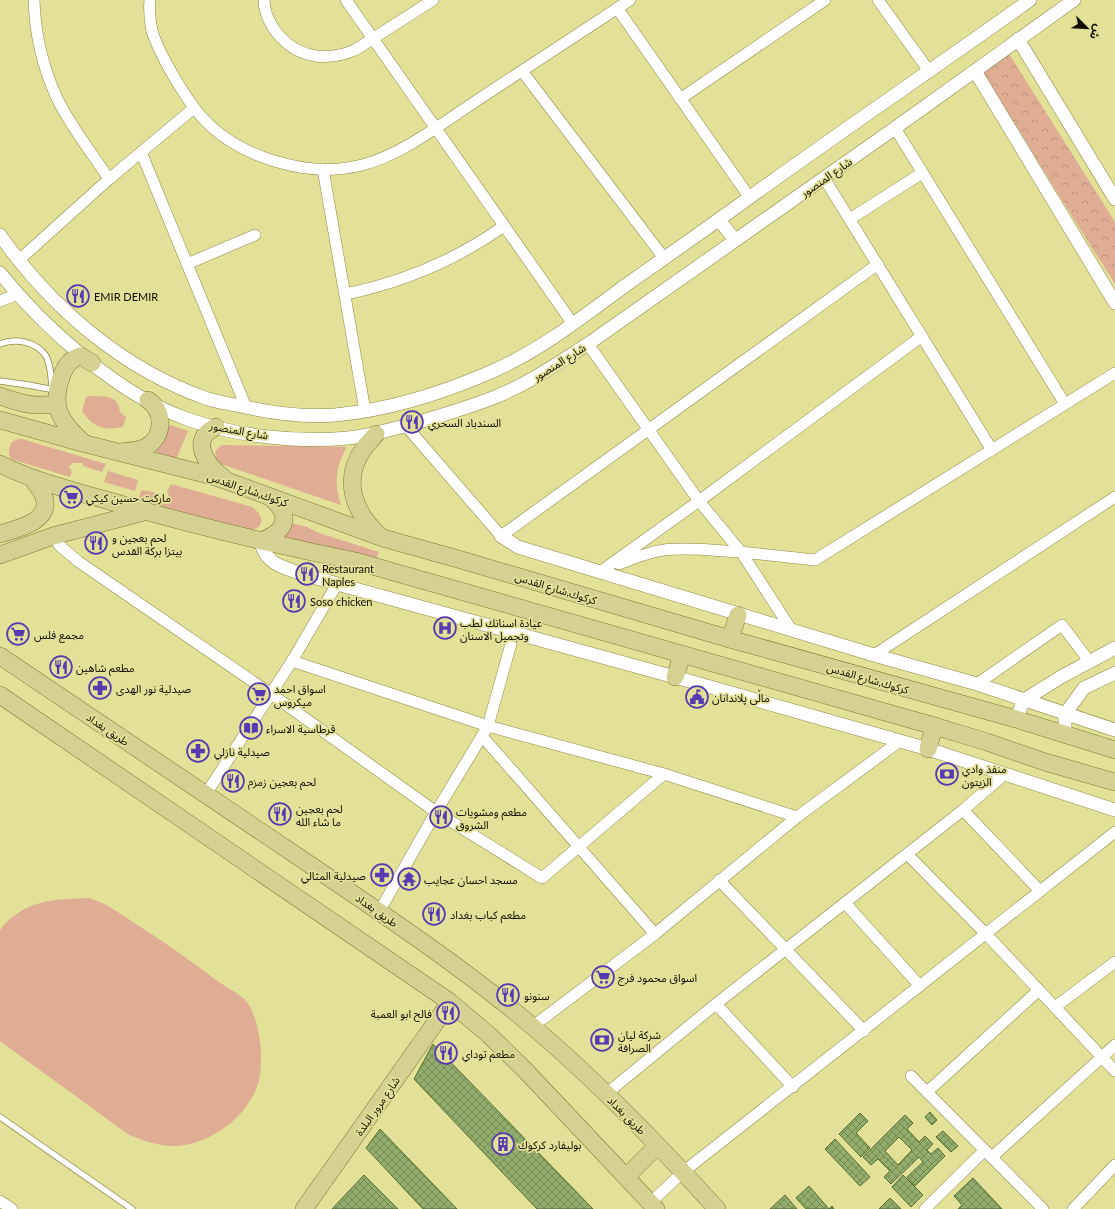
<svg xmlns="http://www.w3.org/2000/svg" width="1115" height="1209" font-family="Lato,'Noto Sans Arabic',sans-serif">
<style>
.forest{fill:url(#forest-crowns)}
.garden{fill:#dfac94}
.building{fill:url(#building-cross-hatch);stroke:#556c2e;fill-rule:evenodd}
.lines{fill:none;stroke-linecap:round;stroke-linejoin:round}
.service-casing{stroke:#8c8943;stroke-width:7}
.minor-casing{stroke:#8c8943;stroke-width:12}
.tertiary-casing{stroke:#8c8943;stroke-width:14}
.primary-casing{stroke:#7d7930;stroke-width:18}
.service{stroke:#fff;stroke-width:5.5}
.minor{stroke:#fff;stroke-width:11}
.tertiary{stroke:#fff;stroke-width:13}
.primary{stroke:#d4d192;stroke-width:17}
.labels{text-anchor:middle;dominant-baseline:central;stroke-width:3.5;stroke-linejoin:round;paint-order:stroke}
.street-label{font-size:11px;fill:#100e00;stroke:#e3e098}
.poi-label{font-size:11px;fill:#100e00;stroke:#e3e098;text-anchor:start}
</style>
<defs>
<pattern id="forest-crowns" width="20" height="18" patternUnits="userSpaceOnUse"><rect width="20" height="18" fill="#dfac94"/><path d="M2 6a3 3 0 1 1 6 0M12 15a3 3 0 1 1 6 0" fill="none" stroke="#be937e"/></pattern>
<pattern id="building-cross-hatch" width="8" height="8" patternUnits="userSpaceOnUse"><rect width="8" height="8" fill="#93ad6d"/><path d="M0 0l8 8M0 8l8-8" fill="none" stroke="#778b57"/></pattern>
</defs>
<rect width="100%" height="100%" fill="#e3e098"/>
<path class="forest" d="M 1004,46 L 1115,222 L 1115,284 L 976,64 Z"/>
<g class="garden">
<path d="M 88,396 C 102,397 118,393 120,412 L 126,417 L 123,427 C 104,431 93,427 82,411 L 86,397 Z"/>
<path d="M 168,424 L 188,431 L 176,459 L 156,452 L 164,438 Z"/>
<path d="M 18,439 L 22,439 L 106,464 L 102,472 L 83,466 L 83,463 L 73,463 L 68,467 L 71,469 L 72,472 L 70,477 L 11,459 C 8,452 8,448 12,442 Z"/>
<path d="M 222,445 L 347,447 C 335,468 334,483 341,505 L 221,464 L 215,458 L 216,450 Z"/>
<path d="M 108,471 L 138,480 L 135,491 L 104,482 Z"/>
<path d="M 171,484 L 252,507 C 266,516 264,530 247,531 L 158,506 L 139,498 L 141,490 C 147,491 152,491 157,494 C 161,497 161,498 166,499 L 169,494 L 167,491 Z"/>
<path d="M 286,522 L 307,527 L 319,533 L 379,552 L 375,562 L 283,537 Z"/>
<path d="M 89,898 C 108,904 122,915 139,926 C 166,943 191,961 216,980 C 224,986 240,994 246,1001 C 255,1011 260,1036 261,1050 C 261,1060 261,1070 259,1080 C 250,1115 214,1142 179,1146 C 161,1147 145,1141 129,1135 L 0,1041 L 0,930 C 23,900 54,899 89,898 Z"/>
</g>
<g class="building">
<path d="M 433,1044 L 593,1209 L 537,1209 L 414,1079 Z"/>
<path d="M 930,1112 L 937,1120 L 932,1125 L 925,1117 Z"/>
<path d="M 860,1113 L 868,1121 L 856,1133 L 870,1148 L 861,1157 L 839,1134 Z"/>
<path d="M 905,1115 L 913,1123 L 907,1129 L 919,1142 L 925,1136 L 933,1144 L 927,1150 L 931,1154 L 938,1148 L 945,1156 L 915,1186 L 907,1177 L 923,1162 L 919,1157 L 891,1184 L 884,1177 L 890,1171 L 878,1159 L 871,1165 L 863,1157 ZM 899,1137 L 912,1150 L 898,1165 L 885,1151 Z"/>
<path d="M 380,1129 L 457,1209 L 423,1209 L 366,1148 Z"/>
<path d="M 943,1131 L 958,1146 L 951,1152 L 936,1137 Z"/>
<path d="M 835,1139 L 870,1177 L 860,1186 L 825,1149 Z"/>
<path d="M 364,1175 L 398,1209 L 332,1209 Z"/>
<path d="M 903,1175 L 923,1195 L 911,1207 L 892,1187 Z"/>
<path d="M 973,1178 L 1002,1209 L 958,1209 L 962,1205 L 954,1196 Z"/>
<path d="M 809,1186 L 829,1209 L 832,1206 L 834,1209 L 806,1209 L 796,1198 Z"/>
<path d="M 785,1195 L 797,1209 L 770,1209 Z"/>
<path d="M 890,1198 L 901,1209 L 879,1209 Z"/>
</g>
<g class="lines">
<g class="service-casing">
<g id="service">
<path d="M 0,344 C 15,338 36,341 46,356 C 51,365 51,377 52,387"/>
<path d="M 0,381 L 28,385 L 55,390"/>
<path d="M 0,1117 L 132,1209"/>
</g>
</g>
<g class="minor-casing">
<g id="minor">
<path d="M 34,0 C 35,32 43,67 56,96 C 68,123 92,153 109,179"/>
<path d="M 150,0 C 149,10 150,21 152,31 C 159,54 184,96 200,115 C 236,157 308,179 362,165 C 401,155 443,123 476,101 C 527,67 579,34 630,0"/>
<path d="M 264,0 C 264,10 268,20 274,29 C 294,57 324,63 355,50 L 433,0"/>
<path d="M 346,0 L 573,324"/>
<path d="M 878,0 L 929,71"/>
<path d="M 617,8 L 750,198"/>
<path d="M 522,71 L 664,258"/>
<path d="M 680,99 L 825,0"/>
<path d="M 895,128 L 1065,404"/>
<path d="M 141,152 L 246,407"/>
<path d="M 323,169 L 365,411"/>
<path d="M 824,178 L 992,450"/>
<path d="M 850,219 L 922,173"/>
<path d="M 19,260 L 109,179 L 194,108"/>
<path d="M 187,264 L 255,235"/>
<path d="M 346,294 C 404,282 456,260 504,226"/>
<path d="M 0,301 L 18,294"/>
<path d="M 588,344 L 699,501 L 741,552 L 815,560 L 1115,373"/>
<path d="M 406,426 L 501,536 L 878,264"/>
<path d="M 53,536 L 60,546 L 79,562 L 271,694 L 436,812 L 542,878 L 664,774"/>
<path d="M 619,564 C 634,558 648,552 664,550 C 689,547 715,551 741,552 L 791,629"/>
<path d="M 600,572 L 699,501 L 922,336"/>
<path d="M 874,655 L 1115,497"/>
<path d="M 292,661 L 488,726 L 664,774 L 797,817"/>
<path d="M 977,684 L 1062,625 L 1089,661"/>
<path d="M 482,736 L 655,934"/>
<path d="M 206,794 L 292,661 L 337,584"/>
<path d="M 963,810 L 1040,891"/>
<path d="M 907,854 L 986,934 L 1115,1071"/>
<path d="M 719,880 L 864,1031"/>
<path d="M 845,903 L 920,986"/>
<path d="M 379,912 L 436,812 L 488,726 L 514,633"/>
<path d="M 716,1004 L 793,1087"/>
<path d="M 1055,1007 L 1115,962"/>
<path d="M 532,1027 L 655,934 L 797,817 L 900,741"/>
<path d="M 911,1076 L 1043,1209"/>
<path d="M 927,1092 L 1039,990"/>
<path d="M 606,1094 L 716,1004 L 963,810 L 1005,774"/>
<path d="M 992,1157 L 1115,1045"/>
<path d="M 0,1201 L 12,1209"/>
<path d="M 650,1203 L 683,1172 L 1115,832"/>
<path d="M 925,1209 L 985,1150"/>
<path d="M 1073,1209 L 1115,1165"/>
</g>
</g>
<g class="tertiary-casing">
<g id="tertiary">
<path d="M 1018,39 L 1115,199"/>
<path d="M 975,71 L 1115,303"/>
<path d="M 719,220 L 735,240"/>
<path d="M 0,235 C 51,308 124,370 208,399 C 222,403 236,405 250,408 C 278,414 306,417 335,415 C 389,410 443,393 493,371 C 541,350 584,316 626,285 C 666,257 706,229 746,200 C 840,132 936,67 1030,0"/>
<path d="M 0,273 C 45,329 119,395 187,419 C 235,436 298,443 348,438 C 375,435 400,427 426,420 C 449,413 473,406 495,397 C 528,384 558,363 588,344 L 895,128 L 1074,0"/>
<path d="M 501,536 L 518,547 L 874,655 L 977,684 L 1115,730"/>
<path d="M 261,541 C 262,548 265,555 271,560 C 281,570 322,579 337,584 L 675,677 L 928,749 L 1115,810"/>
<path d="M 1016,719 L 1024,700 L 1061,677 L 1115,648"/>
<path d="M 1065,735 L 1065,714 L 1084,688 L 1115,673"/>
</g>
</g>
<g class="primary-casing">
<g id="primary">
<path d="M 0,396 C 23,404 32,407 57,404"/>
<path d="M 0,420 L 86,444 L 201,473 L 227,481 L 383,538 L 458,559 L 730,639 L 1016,719 L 1115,750"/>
<path d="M 216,427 C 188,439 207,466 224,478"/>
<path d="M 376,434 C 373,438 368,443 364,448 C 342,479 353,511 379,535"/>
<path d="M 84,443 C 60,422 50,406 62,375 C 66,365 70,359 81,356 L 92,363"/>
<path d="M 125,451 C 132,451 140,450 146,447 C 165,436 164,411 148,400"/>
<path d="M 0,464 C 34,481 70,490 106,500 C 188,524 271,544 355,561 L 934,726 L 987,742 L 1045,762 L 1115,782"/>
<path d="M 0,534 C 15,529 48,523 45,501 C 44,493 37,486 33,479"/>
<path d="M 261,541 C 274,536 291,526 281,509 C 278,504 273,500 270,497"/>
<path d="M 0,555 L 53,536 L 144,512"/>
<path d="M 730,639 L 738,615"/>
<path d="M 0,656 C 101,724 202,792 303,860 C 381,913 460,965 532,1026 C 598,1082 659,1145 717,1209"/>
<path d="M 675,677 L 682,655"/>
<path d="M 0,695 L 450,1002 L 489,1035 L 524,1069 L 656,1209"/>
<path d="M 928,749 L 934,726"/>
<path d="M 626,1177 L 657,1146"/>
<path d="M 304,1209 L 450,1002"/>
</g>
</g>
<use href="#service" class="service"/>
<use href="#minor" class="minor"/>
<use href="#tertiary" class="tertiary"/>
<use href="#primary" class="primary"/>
</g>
<defs>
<g id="restaurant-ring" transform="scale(1.15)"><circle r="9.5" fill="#e3e098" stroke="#543bb2" stroke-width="1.5"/><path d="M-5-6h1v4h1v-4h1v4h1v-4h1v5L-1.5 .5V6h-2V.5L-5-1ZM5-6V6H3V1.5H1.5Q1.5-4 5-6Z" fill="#543bb2"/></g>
<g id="supermarket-ring" transform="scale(1.15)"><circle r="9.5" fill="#e3e098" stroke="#543bb2" stroke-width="1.5"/><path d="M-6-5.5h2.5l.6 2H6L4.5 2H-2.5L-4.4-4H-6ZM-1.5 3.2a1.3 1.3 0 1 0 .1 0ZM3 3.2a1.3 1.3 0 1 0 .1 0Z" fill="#543bb2"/></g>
<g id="hospital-ring" transform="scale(1.15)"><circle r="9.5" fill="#e3e098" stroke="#543bb2" stroke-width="1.5"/><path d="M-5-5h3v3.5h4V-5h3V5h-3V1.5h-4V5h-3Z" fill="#543bb2"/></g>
<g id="pharmacy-ring" transform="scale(1.15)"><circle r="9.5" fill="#e3e098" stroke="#543bb2" stroke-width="1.5"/><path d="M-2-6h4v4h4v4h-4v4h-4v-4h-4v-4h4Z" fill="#543bb2"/></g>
<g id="civic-ring" transform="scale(1.15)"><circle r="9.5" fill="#e3e098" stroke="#543bb2" stroke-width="1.5"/><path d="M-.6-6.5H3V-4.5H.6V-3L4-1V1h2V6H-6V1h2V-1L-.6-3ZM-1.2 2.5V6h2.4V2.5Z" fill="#543bb2"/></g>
<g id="library-ring" transform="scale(1.15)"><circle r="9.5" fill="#e3e098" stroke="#543bb2" stroke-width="1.5"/><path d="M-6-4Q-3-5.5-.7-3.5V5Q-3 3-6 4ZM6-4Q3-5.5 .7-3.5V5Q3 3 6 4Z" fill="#543bb2"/></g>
<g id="bank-ring" transform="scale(1.15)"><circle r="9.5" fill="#e3e098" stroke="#543bb2" stroke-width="1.5"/><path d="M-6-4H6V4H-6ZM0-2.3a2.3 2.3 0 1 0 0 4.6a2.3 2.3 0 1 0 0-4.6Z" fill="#543bb2"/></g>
<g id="temple-ring" transform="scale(1.15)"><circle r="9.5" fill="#e3e098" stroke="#543bb2" stroke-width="1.5"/><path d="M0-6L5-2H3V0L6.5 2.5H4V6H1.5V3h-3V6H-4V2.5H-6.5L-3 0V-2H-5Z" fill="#543bb2"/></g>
<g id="building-ring" transform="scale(1.15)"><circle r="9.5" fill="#e3e098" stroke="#543bb2" stroke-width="1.5"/><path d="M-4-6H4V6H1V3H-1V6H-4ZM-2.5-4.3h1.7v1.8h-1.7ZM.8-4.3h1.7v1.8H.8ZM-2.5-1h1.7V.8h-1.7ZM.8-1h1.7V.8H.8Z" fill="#543bb2"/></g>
</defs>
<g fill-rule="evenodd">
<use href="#restaurant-ring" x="78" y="296"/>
<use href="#restaurant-ring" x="412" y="422"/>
<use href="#supermarket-ring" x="71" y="497"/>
<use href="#restaurant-ring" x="96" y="543"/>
<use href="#restaurant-ring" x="307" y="574"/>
<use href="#restaurant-ring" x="294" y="601"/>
<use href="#hospital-ring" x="445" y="628"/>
<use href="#supermarket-ring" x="18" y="634"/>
<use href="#restaurant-ring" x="61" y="667"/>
<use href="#pharmacy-ring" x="100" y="688"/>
<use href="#supermarket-ring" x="259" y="694"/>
<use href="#civic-ring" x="697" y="697"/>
<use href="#library-ring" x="251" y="728"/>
<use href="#pharmacy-ring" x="198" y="751"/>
<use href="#bank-ring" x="947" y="774"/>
<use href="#restaurant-ring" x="233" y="781"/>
<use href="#restaurant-ring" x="280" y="814"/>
<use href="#restaurant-ring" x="441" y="817"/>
<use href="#pharmacy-ring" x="382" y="875"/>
<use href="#temple-ring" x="409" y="879"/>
<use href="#restaurant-ring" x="434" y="914"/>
<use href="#supermarket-ring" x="603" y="977"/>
<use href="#restaurant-ring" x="508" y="995"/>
<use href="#restaurant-ring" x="448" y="1013"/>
<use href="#bank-ring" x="602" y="1040"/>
<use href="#restaurant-ring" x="446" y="1053"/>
<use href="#building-ring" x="503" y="1144"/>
</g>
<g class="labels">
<g class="street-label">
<text transform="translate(826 177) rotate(-35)">شارع المنصور</text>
<text transform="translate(559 362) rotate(-32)">شارع المنصور</text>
<text transform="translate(239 430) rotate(10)">شارع المنصور</text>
<text transform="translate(248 489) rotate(19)">كركوك,شارع القدس</text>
<text transform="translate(556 588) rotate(17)">كركوك,شارع القدس</text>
<text transform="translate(868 678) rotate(16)">كركوك,شارع القدس</text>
<text transform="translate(108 729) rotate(34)">طريق بغداد</text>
<text transform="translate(377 910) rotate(35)">طريق بغداد</text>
<text transform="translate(377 1106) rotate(-55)">شارع مرور البلدة</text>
<text transform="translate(627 1115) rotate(45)">طريق بغداد</text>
</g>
<g class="poi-label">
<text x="94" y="296">EMIR DEMIR</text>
<text x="428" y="422">السندباد السحري</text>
<text x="86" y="497">ماركت حسين كيكي</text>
<text x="112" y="537">لحم بعجين و<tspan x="112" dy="13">بيتزا بركة القدس</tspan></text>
<text x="322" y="568">Restaurant<tspan x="322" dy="13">Naples</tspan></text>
<text x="310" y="601">Soso chicken</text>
<text x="460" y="622">عيادة اسنانك لطب<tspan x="460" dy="13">وتجميل الاسنان</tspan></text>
<text x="34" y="634">مجمع فلس</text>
<text x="76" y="667">مطعم شاهين</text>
<text x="116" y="688">صيدلية نور الهدى</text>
<text x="274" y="688">اسواق احمد<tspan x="274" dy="13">ميكروس</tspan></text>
<text x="712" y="697">ماڵی پلاندانان</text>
<text x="266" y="728">قرطاسية الاسراء</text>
<text x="214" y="751">صيدلية نازلي</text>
<text x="962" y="768">منفذ وادي<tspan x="962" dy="13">الزيتون</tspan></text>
<text x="248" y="781">لحم بعجين زمزم</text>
<text x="296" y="808">لحم بعجين<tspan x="296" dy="13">ما شاء الله</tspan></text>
<text x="456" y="811">مطعم ومشويات<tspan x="456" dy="13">الشروق</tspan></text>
<text x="366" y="875" text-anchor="end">صيدلية المثالي</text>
<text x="424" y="879">مسجد احسان عجايب</text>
<text x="450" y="914">مطعم كباب بغداد</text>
<text x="618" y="977">اسواق محمود فرج</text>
<text x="524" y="995">سنونو</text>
<text x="432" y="1013" text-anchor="end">فالح ابو العمبة</text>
<text x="618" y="1034">شركة ليان<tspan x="618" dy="13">الصرافة</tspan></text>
<text x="462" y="1053">مطعم توداي</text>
<text x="518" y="1144">بوليفارد كركوك</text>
</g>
</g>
<g transform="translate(1087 28) rotate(114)" stroke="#e3e098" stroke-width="3" paint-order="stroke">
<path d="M0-3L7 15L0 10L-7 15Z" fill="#100e00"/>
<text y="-6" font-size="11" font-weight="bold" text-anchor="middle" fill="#100e00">ش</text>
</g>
</svg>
